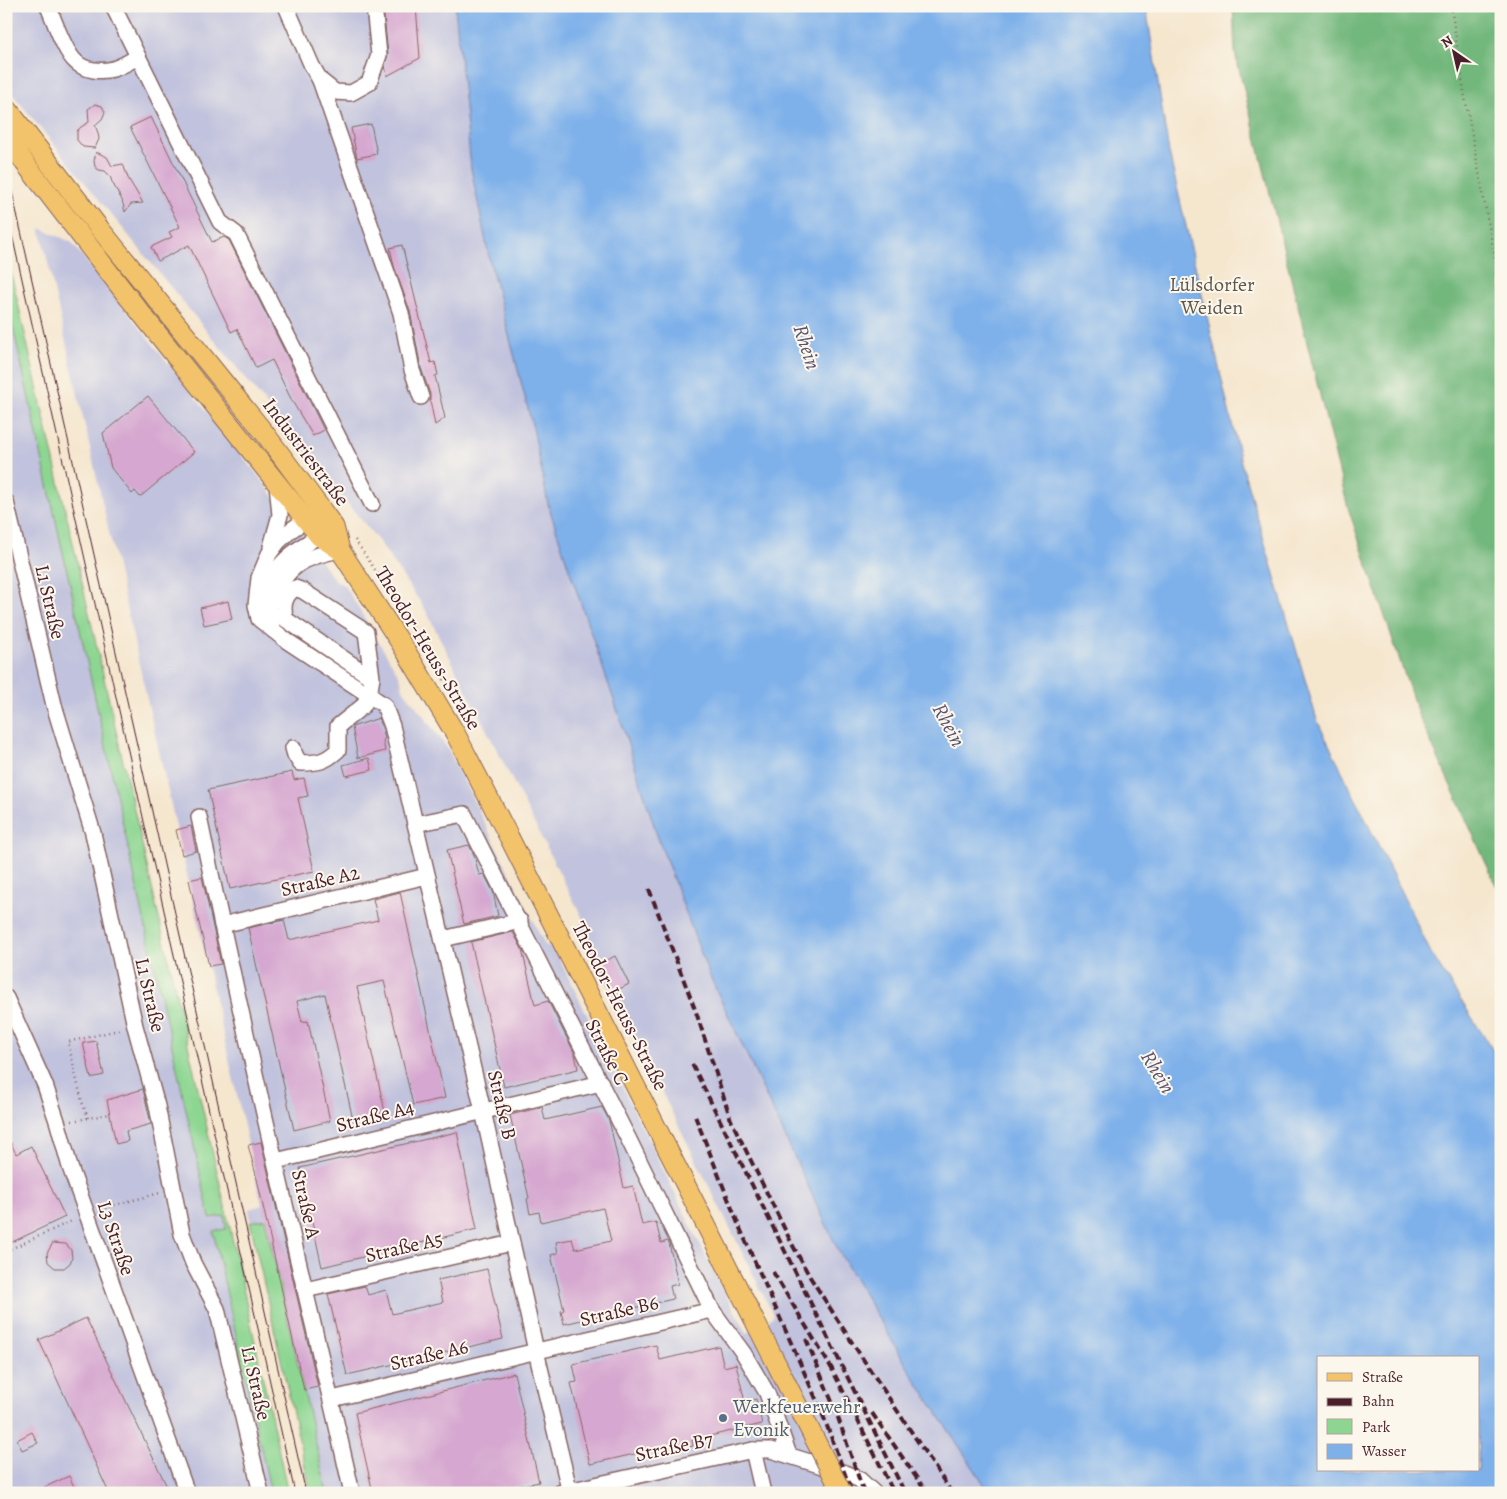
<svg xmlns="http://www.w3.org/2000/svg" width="1507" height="1499" font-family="Alegreya,serif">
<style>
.industrial{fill:#c1c2dd}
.green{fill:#8dd692;stroke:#6c7a5e}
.forest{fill:#72b77c;stroke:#5e6b54}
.water{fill:#7eb0ea;stroke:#64688a;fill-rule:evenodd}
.building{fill:#d6a7d0}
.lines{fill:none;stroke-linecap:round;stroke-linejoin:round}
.minor-casing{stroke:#866564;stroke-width:18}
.major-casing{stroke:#866564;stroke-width:21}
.path{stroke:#866564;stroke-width:2.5;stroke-dasharray:1 4;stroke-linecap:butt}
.minor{stroke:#fff;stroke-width:15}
.major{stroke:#f2c36a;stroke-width:19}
.tram{stroke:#4a1f2b;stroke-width:1}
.rail{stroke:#4a1f2b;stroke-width:4;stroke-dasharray:8 4;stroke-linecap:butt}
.major-bridge-casing{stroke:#866564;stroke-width:21;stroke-linecap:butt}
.major-bridge{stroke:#f2c36a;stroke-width:19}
.service-dot{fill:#5c6f8a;stroke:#fbf7ec;stroke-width:2}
.labels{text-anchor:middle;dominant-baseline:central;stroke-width:4;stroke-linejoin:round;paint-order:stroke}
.park-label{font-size:20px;fill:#5e564a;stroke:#fbf7ec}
.street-label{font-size:20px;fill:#4a1f2b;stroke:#fbf7ec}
.service-label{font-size:20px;fill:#4e5e75;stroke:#fbf7ec;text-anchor:start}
.water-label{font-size:21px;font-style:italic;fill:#5c526e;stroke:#fbf7ec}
</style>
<rect width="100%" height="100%" fill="#fbf7ec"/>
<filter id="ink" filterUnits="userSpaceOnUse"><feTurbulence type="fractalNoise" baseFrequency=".02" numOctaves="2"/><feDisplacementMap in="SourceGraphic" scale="10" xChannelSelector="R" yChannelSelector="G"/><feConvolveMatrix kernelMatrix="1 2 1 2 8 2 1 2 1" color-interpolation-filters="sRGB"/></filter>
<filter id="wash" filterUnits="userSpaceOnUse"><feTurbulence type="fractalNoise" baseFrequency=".0096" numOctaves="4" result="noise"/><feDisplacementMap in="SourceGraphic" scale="20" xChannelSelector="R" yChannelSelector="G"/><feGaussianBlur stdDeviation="1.12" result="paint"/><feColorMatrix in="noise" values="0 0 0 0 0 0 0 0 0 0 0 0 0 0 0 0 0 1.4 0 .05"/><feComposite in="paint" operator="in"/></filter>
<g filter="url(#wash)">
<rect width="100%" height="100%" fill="#f5e6ce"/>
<g class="industrial">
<path d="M 6,6 L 455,6 L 471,168 L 490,262 L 534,432 L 548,504 L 569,569 L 617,709 L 658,838 L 708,972 L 838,1250 L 914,1378 L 990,1493 L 327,1493 L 266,1219 L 251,1222 L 249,1209 L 262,1205 L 40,228 L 71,242 L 263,482 L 334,579 L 345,586 L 400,677 L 403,689 L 448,749 L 545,945 L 554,948 L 719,1283 L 747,1333 L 774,1316 L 598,965 L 600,963 L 598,959 L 593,955 L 581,929 L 583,919 L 425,609 L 377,539 L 6,86 Z"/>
<path d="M 6,295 L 210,1217 L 224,1215 L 226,1229 L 213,1232 L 271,1493 L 6,1493 Z"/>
</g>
<g class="green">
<path d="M 6,251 L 230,1228 L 288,1493 L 271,1493 L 213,1231 L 226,1229 L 224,1216 L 210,1218 L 6,295 Z"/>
<path d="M 265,1219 L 327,1493 L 311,1493 L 250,1222 Z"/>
</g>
<path class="forest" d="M 1233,6 L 1501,6 L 1501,896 L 1418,714 L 1348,508 L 1235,53 Z"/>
<path class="water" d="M 455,6 L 1146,6 L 1169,153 L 1241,462 L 1317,720 L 1432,955 L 1501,1063 L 1501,1493 L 990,1493 L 914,1378 L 838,1250 L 708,972 L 658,838 L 617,709 L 569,569 L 548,504 L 534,432 L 490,262 L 471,168 ZM 1318,1358 L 1478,1358 L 1478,1470 L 1318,1470 Z"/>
<g id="blocks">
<g class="building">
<path d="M 383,6 L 416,6 L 420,58 L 387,76 L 385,65 L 388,54 Z"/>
<path d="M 95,104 L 102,106 L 105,112 L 102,119 L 95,125 L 98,133 L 99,139 L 95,148 L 83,147 L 77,140 L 77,131 L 81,127 L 89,122 L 88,109 Z"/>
<path d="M 151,117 L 212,242 L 224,237 L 229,240 L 324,430 L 313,436 L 292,401 L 272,360 L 256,368 L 237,329 L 231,332 L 189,245 L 158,261 L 151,247 L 172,237 L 169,232 L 180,227 L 130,127 Z"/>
<path d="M 371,124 L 377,154 L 357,158 L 351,128 Z"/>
<path d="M 96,152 L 107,157 L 112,166 L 123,164 L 128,178 L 143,203 L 131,204 L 125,212 L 122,200 L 112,182 L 110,176 L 105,171 L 99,170 L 95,167 L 94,161 Z"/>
<path d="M 402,245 L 431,363 L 435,362 L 438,375 L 435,376 L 445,418 L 435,425 L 430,400 L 430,394 L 421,368 L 410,311 L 394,266 L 390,248 Z"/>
<path d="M 148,396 L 194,452 L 140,497 L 135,491 L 132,494 L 111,468 L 103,433 Z"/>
<path d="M 228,601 L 232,619 L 204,625 L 200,608 Z"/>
<path d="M 379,718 L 385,738 L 383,741 L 385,751 L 358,758 L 352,727 Z"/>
<path d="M 369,758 L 372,770 L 346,776 L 343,765 Z"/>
<path d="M 292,772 L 294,780 L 304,778 L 308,796 L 298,798 L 314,871 L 230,889 L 208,790 Z"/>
<path d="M 191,826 L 196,851 L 182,855 L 176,830 Z"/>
<path d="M 469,845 L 474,855 L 479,875 L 484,874 L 493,891 L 498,916 L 464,924 L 447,850 Z"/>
<path d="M 202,877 L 221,964 L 209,966 L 189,880 Z"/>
<path d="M 400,892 L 445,1098 L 413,1105 L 384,981 L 357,987 L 385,1112 L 353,1120 L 325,994 L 297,1001 L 302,1022 L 308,1021 L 330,1121 L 294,1130 L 248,928 L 284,920 L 289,940 L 378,920 L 373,899 Z"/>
<path d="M 513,932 L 522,949 L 535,1005 L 548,1001 L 575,1054 L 578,1069 L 504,1087 L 471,942 Z"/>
<path d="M 615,956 L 629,984 L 612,993 L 598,965 Z"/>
<path d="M 96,1041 L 104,1075 L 91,1078 L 83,1043 Z"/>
<path d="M 143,1089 L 151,1124 L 126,1131 L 128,1141 L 116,1144 L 107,1100 Z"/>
<path d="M 542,1107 L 545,1120 L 602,1107 L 609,1120 L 624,1188 L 633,1186 L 642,1225 L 656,1222 L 661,1243 L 668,1241 L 669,1243 L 678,1284 L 670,1286 L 673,1299 L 564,1324 L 561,1311 L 564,1310 L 551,1255 L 558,1253 L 556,1242 L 572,1239 L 575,1249 L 611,1241 L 603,1208 L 541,1222 L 539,1212 L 530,1214 L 527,1199 L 529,1198 L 510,1115 Z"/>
<path d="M 457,1132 L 477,1229 L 322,1267 L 300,1168 Z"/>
<path d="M 6,1133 L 16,1154 L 31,1146 L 65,1217 L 6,1245 Z"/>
<path d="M 261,1142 L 318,1387 L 304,1390 L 257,1179 L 248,1145 Z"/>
<path d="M 53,1243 L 66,1244 L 71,1250 L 72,1258 L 70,1263 L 64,1268 L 55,1268 L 48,1262 L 47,1253 Z"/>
<path d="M 487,1269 L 503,1339 L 347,1375 L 328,1294 L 365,1286 L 368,1295 L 386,1290 L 392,1314 L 443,1302 L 438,1280 Z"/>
<path d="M 86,1318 L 170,1493 L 109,1493 L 39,1340 Z"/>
<path d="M 656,1345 L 660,1360 L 719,1346 L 724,1367 L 736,1364 L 745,1402 L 756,1399 L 762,1424 L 692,1440 L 693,1446 L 680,1449 L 679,1444 L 590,1464 L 571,1383 L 577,1382 L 573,1364 Z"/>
<path d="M 514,1373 L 539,1482 L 500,1490 L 501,1493 L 373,1493 L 355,1413 Z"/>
<path d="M 32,1432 L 38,1443 L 22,1450 L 17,1440 Z"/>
<path d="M 69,1476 L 77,1493 L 32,1493 Z"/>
</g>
</g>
</g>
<g filter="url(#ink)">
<use href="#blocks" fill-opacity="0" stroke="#866564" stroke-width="1"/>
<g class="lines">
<g class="minor-casing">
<g id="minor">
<path d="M 48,6 C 54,20 65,53 76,62 C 85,71 102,72 113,69 C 121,67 130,61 138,57"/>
<path d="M 113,6 L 220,222 L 236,234 L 372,504"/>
<path d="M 286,6 L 312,66 L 320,80 L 335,92 L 351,93 L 369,83 L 379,55 L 374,6"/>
<path d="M 320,80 L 401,313 L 412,370 L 421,397"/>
<path d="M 6,502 L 54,705 L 93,833 L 135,1026 L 157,1106 L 182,1234 L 193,1263 L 217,1309 L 261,1493"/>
<path d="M 314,514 L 291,530 L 278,542 L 269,554 L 259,578 L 256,605 L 259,619 L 287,641 L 384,705 L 392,726 L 483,1111 L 536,1351 L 570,1493"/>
<path d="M 271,547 L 280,515 L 277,483"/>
<path d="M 274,600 C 285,565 307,556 340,550"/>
<path d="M 273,630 C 272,622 267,598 267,592 C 272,562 305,544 328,530"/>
<path d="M 293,748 L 295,755 L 300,763 C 318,763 325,762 338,750 L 338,726 L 363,706 L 369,695 L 372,678 L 285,619 C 283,606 283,597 295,588 L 303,591 L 366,632 L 372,678"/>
<path d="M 199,817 C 232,975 268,1133 305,1290 C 321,1358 337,1425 352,1493"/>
<path d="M 415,824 L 464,814 L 629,1140 L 712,1310 L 744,1354 L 767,1393 L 789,1455"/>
<path d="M 222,925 L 427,876"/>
<path d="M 443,939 L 520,921"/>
<path d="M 6,998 L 45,1085 L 58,1124 L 70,1167 L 187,1493"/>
<path d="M 276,1161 L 601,1083"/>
<path d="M 305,1290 L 512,1243"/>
<path d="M 332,1399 L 712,1310"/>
<path d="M 753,1450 L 763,1493"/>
<path d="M 559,1493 L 753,1450 L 771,1450 L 845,1473 L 860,1480 L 874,1493"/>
</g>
</g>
<g class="major-casing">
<g id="major">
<path d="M 6,107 L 100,229 L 263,431 L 321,509 L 334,527 L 340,550 L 402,645 L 455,733 L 509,837"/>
<path d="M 6,134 L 24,162 L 125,293 L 319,536 L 340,550"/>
</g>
</g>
<g class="path">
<path d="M 1451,6 L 1464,92 L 1501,291"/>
<path d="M 355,540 L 404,613 L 447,685"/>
<path d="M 88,1118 L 82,1102 L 68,1042 L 122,1029"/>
<path d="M 72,1121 L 110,1114"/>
<path d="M 100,1209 L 160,1193"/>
<path d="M 6,1251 L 74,1220"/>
</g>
<use href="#minor" class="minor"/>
<use href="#major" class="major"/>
<g class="tram">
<path d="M 6,165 L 306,1493"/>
<path d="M 6,208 L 295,1493"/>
</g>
<g class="rail">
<path d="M 649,889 L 696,1012 L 731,1120 L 792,1244 L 810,1277 L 855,1347 L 952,1493"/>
<path d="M 692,1064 L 905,1493"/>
<path d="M 695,1116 L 739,1226 L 821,1410 L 852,1493"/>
<path d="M 773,1272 L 832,1369 L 894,1493"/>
<path d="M 806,1339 L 835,1409 L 864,1493"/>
<path d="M 872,1413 L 927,1493"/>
</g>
<g class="major-bridge-casing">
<path id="major-bridge" d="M 509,837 L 842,1493"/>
</g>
<use href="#major-bridge" class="major-bridge"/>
</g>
</g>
<circle class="service-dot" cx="723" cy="1418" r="5"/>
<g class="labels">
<g class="park-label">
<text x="1212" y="284">Lülsdorfer<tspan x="1212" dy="23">Weiden</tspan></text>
</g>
<g class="street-label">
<text transform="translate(306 452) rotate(53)">Industriestraße</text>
<text transform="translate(50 602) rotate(77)">L1 Straße</text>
<text transform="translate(428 648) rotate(59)">Theodor-Heuss-Straße</text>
<text transform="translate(320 881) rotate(-13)">Straße A2</text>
<text transform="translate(150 995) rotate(77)">L1 Straße</text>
<text transform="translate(620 1006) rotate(63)">Theodor-Heuss-Straße</text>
<text transform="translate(607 1052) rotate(63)">Straße C</text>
<text transform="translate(502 1105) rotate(77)">Straße B</text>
<text transform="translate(375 1116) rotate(-14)">Straße A4</text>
<text transform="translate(306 1204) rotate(77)">Straße A</text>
<text transform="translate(116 1238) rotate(71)">L3 Straße</text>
<text transform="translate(404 1247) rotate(-13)">Straße A5</text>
<text transform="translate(619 1311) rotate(-13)">Straße B6</text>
<text transform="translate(429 1355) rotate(-13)">Straße A6</text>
<text transform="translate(256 1383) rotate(77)">L1 Straße</text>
<text transform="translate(674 1447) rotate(-12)">Straße B7</text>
</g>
<g class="service-label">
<text x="733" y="1406">Werkfeuerwehr<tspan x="733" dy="23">Evonik</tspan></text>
</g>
<g class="water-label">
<text transform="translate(807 347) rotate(72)">Rhein</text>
<text transform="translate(949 725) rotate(62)">Rhein</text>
<text transform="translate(1158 1072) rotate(59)">Rhein</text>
</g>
</g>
<rect width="1507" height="1499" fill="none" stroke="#fbf7ec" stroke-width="25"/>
<rect x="1317" y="1356" width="162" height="115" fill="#fbf7ec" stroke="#b4a19f"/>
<rect x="1327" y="1373" width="25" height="8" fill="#f2c36a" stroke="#b4a19f"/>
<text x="1362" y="1382" font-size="15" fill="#4a1f2b">Straße</text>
<rect x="1327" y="1398" width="25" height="8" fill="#4a1f2b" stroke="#b4a19f"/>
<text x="1362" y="1406" font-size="15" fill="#4a1f2b">Bahn</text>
<rect x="1327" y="1419" width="25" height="15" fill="#8dd692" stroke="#b4a19f"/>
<text x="1362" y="1432" font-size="15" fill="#4a1f2b">Park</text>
<rect x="1327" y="1444" width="25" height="15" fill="#7eb0ea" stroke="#b4a19f"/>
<text x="1362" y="1456" font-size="15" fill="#4a1f2b">Wasser</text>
<g transform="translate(1454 52) rotate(326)" stroke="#fbf7ec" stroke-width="4" paint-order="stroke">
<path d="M0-4L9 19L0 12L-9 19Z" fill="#4a1f2b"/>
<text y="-8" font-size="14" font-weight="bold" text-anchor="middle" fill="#4a1f2b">N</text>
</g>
</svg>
